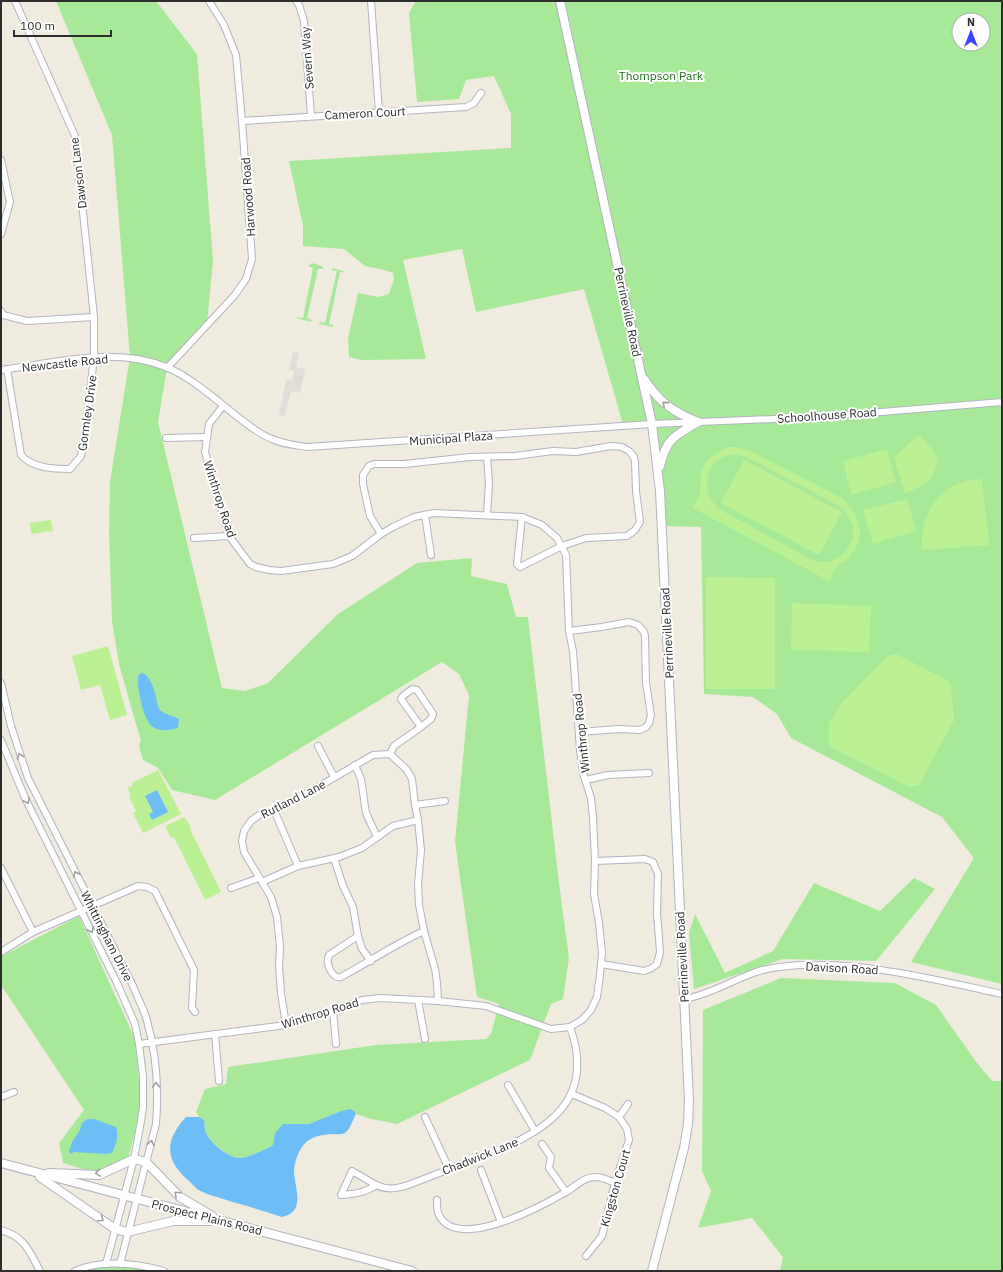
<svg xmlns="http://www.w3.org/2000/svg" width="1003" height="1272" font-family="'IBM Plex Sans',sans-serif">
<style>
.green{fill:#a8e999;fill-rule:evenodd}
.pitch{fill:#bcf094;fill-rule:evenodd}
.plaza{fill:#dfddd7}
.water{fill:#6dbef7}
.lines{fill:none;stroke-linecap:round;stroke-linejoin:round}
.street-casing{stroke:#b3b3c1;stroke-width:8}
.secondary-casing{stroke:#b3b3c1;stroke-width:10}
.street{stroke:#fff;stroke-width:6}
.secondary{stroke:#fff;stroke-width:8}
.oneway{stroke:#a0a0a0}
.labels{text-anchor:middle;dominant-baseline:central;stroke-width:4;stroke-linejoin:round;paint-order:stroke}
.street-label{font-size:12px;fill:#2d2d2d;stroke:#fff}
.park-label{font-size:12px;fill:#1c7116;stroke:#fff}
</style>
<rect width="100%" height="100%" fill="#efebdf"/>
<g class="green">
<path d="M 56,1 L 156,1 L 197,54 L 213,261 L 207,324 L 167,368 L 158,422 L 222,688 L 245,691 L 268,683 L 338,614 L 417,563 L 472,558 L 471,576 L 507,584 L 516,617 L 528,617 L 559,883 L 569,958 L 563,999 L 551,1004 L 530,1060 L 397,1124 L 371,1119 L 356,1114 L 354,1111 L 341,1111 L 309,1124 L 295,1124 L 275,1133 L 273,1145 C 265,1150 247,1159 238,1158 C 226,1156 211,1142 206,1133 C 204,1129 205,1124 204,1120 L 199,1117 L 196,1112 L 205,1089 L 226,1084 L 228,1067 L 376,1045 L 486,1039 L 491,1034 L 499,1004 L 477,997 L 455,842 L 469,695 L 459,674 L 442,662 L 215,800 L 172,790 L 158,768 L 143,760 L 139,746 L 141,740 L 135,721 L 119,664 L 112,621 L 109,531 L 110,482 L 130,357 L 112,135 Z"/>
<path d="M 416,1 L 1002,1 L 1002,984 L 911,962 L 974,858 L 942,817 L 791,738 L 777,714 L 753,697 L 704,694 L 701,527 L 663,526 L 653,427 L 624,428 L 584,289 L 476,312 L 462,249 L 403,260 L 426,359 L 361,360 L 349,357 L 348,339 L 358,293 L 379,297 L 389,294 L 394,279 L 393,273 L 384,270 L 365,266 L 344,249 L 303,246 L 303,226 L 289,161 L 511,148 L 511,114 L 494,76 L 466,80 L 459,99 L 417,102 L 409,13 ZM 959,20 L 983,20 L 983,44 L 959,44 Z"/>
<path d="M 312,263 L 322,266 L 324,269 L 318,269 L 307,318 L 312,320 L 311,322 L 296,318 L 298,317 L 303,318 L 313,268 L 308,266 Z"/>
<path d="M 332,268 L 346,272 L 340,272 L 329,324 L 333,325 L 333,327 L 319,324 L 320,322 L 325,323 L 337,271 L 332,270 Z"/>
<path d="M 914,878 L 935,889 L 876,961 L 783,959 L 694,989 L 689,933 L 695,914 L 725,973 L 773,951 L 814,883 L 880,911 Z"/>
<path d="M 79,916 L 136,1041 L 141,1109 L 127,1163 L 99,1174 L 63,1163 L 59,1143 L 84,1110 L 1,985 L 1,950 L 4,955 Z"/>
<path d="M 781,978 L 895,983 L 936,1005 L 977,1063 L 992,1081 L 1002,1081 L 1002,1271 L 780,1271 L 783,1257 L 752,1218 L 698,1228 L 711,1191 L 702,1171 L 703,1010 Z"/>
<path d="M 120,1264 L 143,1267 L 142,1271 L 82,1271 L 95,1266 Z"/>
</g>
<g class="pitch">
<path d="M 919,435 L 932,449 L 938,460 C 933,482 925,485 905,493 L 894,457 Z"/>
<path d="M 728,447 L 738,447 L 753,452 L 840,497 C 859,512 868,536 850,556 C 847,561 842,562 838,565 C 834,569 831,577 829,581 L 693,508 L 700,494 L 701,471 L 707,461 L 716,453 ZM 729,455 L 738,455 L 747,457 L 839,506 C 846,512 852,520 853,530 C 855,546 838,564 822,562 C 818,562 813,560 810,559 L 719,509 C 706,498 702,477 715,463 C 718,459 724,457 729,455 Z"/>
<path d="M 887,449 L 896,482 L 851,495 L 843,461 Z"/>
<path d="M 744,460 L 842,512 L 819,555 L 721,503 Z"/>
<path d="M 982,479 L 989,545 L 922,550 C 920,522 931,496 958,484 C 965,480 974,480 982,479 Z"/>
<path d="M 907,499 L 916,531 L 873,544 L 863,510 Z"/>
<path d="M 51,520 L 53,531 L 31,534 L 30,523 Z"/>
<path d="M 706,577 L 775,578 L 775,689 L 706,689 Z"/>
<path d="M 792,603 L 871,606 L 869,652 L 791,650 Z"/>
<path d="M 108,646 L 127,715 L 110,720 L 100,685 L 81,690 L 72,656 Z"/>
<path d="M 896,654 L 947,680 L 951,686 L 954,720 L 919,785 L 909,787 L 829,746 L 829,723 L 841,704 L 888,656 Z"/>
<path d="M 158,770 L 181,814 L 143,833 L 133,813 L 136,811 L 129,797 L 131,797 L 128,788 L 133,785 L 132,783 Z"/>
<path d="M 185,817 L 191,828 L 190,829 L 221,892 L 205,900 L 174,837 L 171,838 L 165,826 Z"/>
</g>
<path class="plaza" d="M 293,352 L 299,353 L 296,367 L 305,369 L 300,393 L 291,391 L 285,416 L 279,415 L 286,380 L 292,381 L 294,371 L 289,370 Z"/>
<g class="water">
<path d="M 143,673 C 154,679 156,699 159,709 C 164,715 173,715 179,719 L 178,728 C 170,730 160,732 153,727 C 144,722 135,684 139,674 Z"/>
<path d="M 157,790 L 168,812 L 152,820 L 149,814 L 153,812 L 145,796 Z"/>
<path d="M 350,1109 L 354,1111 L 356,1114 C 353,1119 350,1130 345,1133 C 341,1135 337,1134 333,1134 C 314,1135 304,1139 297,1157 C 295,1162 294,1167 294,1172 C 295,1189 306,1212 282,1217 C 264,1211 247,1206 229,1201 C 219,1197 206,1195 197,1189 C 194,1186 191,1183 188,1180 C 164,1159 165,1140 186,1117 L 199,1117 L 204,1120 C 205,1124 204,1129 206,1133 C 211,1143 226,1156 238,1158 C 247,1159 264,1150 273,1145 L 275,1133 L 283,1124 L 309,1124 L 341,1111 Z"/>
<path d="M 88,1119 L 94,1119 L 116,1127 C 119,1135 116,1145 112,1153 L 105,1154 L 74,1152 L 71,1154 L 69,1151 L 72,1142 L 80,1130 L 82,1123 Z"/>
</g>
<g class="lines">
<g class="street-casing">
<g id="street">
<path d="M 296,1 L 299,5 L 304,21 L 311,116"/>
<path d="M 371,1 L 379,112"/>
<path d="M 242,121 L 466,107 L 474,103 L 481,93"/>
<path d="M 1,160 L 10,202 L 1,234"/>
<path d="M 1,311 L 3,315 L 27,321 L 94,317"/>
<path d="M 167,368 L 234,296 L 246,279 L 252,259 L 242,121 L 236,55 L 224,25 L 209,1"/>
<path d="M 7,369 L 21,455 C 32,468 54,469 70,469 L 81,456 L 87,418 L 94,357 L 94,317 L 75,136 L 15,1"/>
<path d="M 1,370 C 55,363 113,346 166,367 C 195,379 219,403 243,421 C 252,428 262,435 272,439 C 283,444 295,445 307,447 L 652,424 L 821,417 L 1002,402"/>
<path d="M 166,438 L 206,437"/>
<path d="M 425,515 L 431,555"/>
<path d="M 487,515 L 489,484 L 487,457"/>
<path d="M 381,534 L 370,516 L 363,484 L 363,475 L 369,466 L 374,464 L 404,464 L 470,457 L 515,456 L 553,451 L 576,452 L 611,446 L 622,447 L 629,451 L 634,457 L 635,462 L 636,491 L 640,522 L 635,530 L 627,536 L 586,538 L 562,546 L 520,567 L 517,564 L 522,517"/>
<path d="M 194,538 L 229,536"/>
<path d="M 569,631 L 602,627 L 629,622 L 638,625 L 644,632 L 645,636 L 646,683 L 651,715 L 649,723 L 646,727 L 640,730 L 619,729 L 579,732"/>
<path d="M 1,683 L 11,726 L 28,778 L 133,986 C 137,996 142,1006 146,1017 C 156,1051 159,1088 156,1124 L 120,1264"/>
<path d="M 412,689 L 417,690 L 433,714 L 431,719 L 421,727 L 401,699 L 403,696 Z"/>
<path d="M 1,740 L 25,798 L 117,983 L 135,1024 L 139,1044 L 143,1076 L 143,1107 L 141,1121 L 134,1159 L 106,1264"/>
<path d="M 318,746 L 334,777"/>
<path d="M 390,754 L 394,746 L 421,727"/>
<path d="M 355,765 L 361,779 L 366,813 L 377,837"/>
<path d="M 586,780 L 608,775 L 649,773"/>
<path d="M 415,805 L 445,801"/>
<path d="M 274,810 L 298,866"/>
<path d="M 334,858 L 343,886 L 353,907 L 358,936 L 362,949 L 371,961"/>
<path d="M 595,861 L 645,859 L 653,862 L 658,874 L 657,913 L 660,952 L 657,964 L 652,968 L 644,971 L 601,964"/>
<path d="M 1,868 L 33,932"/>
<path d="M 262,882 L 298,866 L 339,857 L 362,848 L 393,826 L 418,820"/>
<path d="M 231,888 L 259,878"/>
<path d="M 358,936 L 329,955 C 325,963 332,979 341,977 C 369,962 395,944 424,931"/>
<path d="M 1,952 L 33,932 L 138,886 L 147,887 L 155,891 L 194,970 L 192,1008 L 195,1012"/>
<path d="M 685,999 C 718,993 746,970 779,967 C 850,958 933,979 1002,994"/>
<path d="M 418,1000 L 425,1039"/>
<path d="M 333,1011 L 336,1044"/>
<path d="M 286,1025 L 281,993 L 279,966 L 280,947 L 277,917 L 271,897 L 244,852 L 242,841 L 244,831 L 251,821 L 259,815 L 274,810 L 318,787 L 373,755 L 390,754 L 407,770 L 412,779 L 415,805 L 418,820 L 421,850 L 418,884 L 419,905 L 424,931 L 435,969 L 437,982 L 438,1001"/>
<path d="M 215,1034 L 219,1081"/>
<path d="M 139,1044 L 286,1025 L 333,1011 L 362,1000 L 380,998 L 438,1001 L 486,1006 L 551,1029 L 570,1027 L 582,1020 L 591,1010 L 597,997 L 600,975 L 602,953 L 599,923 L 594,894 L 595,861 L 593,817 L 591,798 L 583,773 L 580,750 L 573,651 L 569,631 L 566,555 L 557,538 L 542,525 L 522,517 L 434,513 L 414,517 L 393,527 L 381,534 L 352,556 L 333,564 L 281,571 L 269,570 L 256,567 L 250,564 L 229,536 L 205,452 L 209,424 L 223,406"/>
<path d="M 508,1085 L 535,1131"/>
<path d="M 572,1094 L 605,1108 L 619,1117 L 627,1129 L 629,1140 L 615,1183 L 602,1236 L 586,1256"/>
<path d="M 1,1097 L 14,1092"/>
<path d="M 425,1117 L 449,1169"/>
<path d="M 619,1117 L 628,1104"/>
<path d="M 542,1144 L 551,1157 L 549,1168 L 566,1192"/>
<path d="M 481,1170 L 501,1222"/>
<path d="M 352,1171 L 376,1185 C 365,1193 354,1194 341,1195 Z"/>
<path d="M 376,1185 C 387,1190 396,1189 408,1185 C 430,1177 451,1168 473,1160 C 537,1136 599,1107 570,1027"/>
<path d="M 437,1200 C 437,1205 437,1211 439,1215 C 457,1252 542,1206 566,1192 C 573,1188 579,1182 586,1179 C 596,1174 606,1179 615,1183"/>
<path d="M 1,1230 C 25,1237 29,1251 40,1271"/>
<path d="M 75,1271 C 103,1259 135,1263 164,1271"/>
</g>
</g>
<g class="secondary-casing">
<g id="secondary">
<path d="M 560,1 L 652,424 L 660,491 L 689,1100 L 688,1124 L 684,1148 L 652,1271"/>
<path d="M 644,379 C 659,402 673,412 698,422"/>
<path d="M 660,466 C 666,438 676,435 698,422"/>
<path d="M 1,1163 L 412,1271"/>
<path d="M 49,1173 L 99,1175 L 134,1159 L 146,1162 L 180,1197 L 212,1216"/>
<path d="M 40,1177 L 115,1229 L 127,1232 L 173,1221 L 210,1221"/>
</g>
</g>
<use href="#street" class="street"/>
<use href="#secondary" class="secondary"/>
</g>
<defs><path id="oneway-chevron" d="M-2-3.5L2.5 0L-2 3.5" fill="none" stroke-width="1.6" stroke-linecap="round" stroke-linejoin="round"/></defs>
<g class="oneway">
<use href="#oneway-chevron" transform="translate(665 404) rotate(-139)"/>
<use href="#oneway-chevron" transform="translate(20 756) rotate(-109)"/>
<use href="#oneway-chevron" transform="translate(27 801) rotate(64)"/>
<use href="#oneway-chevron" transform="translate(76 874) rotate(-117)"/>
<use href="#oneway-chevron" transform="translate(91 930) rotate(65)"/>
<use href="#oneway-chevron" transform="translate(156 1085) rotate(-92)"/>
<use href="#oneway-chevron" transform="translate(151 1143) rotate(-76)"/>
<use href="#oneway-chevron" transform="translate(98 1173) rotate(171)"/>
<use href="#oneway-chevron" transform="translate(177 1194) rotate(-137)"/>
<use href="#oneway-chevron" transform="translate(101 1219) rotate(35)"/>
</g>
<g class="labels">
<g class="street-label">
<text transform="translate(307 58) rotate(-94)">Severn Way</text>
<text transform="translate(365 113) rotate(-3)">Cameron Court</text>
<text transform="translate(78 173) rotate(-97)">Dawson Lane</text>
<text transform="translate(248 197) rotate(-94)">Harwood Road</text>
<text transform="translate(628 312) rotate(78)">Perrineville Road</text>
<text transform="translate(65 363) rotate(-6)">Newcastle Road</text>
<text transform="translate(87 413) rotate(-82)">Gormley Drive</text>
<text transform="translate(827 415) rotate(-4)">Schoolhouse Road</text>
<text transform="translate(451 438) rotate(-4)">Municipal Plaza</text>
<text transform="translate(220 499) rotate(72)">Winthrop Road</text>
<text transform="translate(667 633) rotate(-93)">Perrineville Road</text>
<text transform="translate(581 733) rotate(-96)">Winthrop Road</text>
<text transform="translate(293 799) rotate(-27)">Rutland Lane</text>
<text transform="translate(107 936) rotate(63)">Whittingham Drive</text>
<text transform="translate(682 957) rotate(-93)">Perrineville Road</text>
<text transform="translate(842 968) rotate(3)">Davison Road</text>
<text transform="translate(320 1013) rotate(-17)">Winthrop Road</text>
<text transform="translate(480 1156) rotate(-22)">Chadwick Lane</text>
<text transform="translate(615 1188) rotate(-74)">Kingston Court</text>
<text transform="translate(207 1217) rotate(14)">Prospect Plains Road</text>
</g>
<g class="park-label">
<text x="661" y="75">Thompson Park</text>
</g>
</g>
<rect width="1003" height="1272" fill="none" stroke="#2d2d2d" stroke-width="4"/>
<g transform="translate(971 32)"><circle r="19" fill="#ffffff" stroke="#ababab"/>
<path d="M0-3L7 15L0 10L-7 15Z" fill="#3d44ff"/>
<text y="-6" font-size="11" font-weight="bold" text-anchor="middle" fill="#2d2d2d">N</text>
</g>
<path d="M14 30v6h97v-6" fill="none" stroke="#2d2d2d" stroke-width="2"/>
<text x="20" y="30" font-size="12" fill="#2d2d2d" stroke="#ffffff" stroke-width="3" paint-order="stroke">100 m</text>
</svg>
